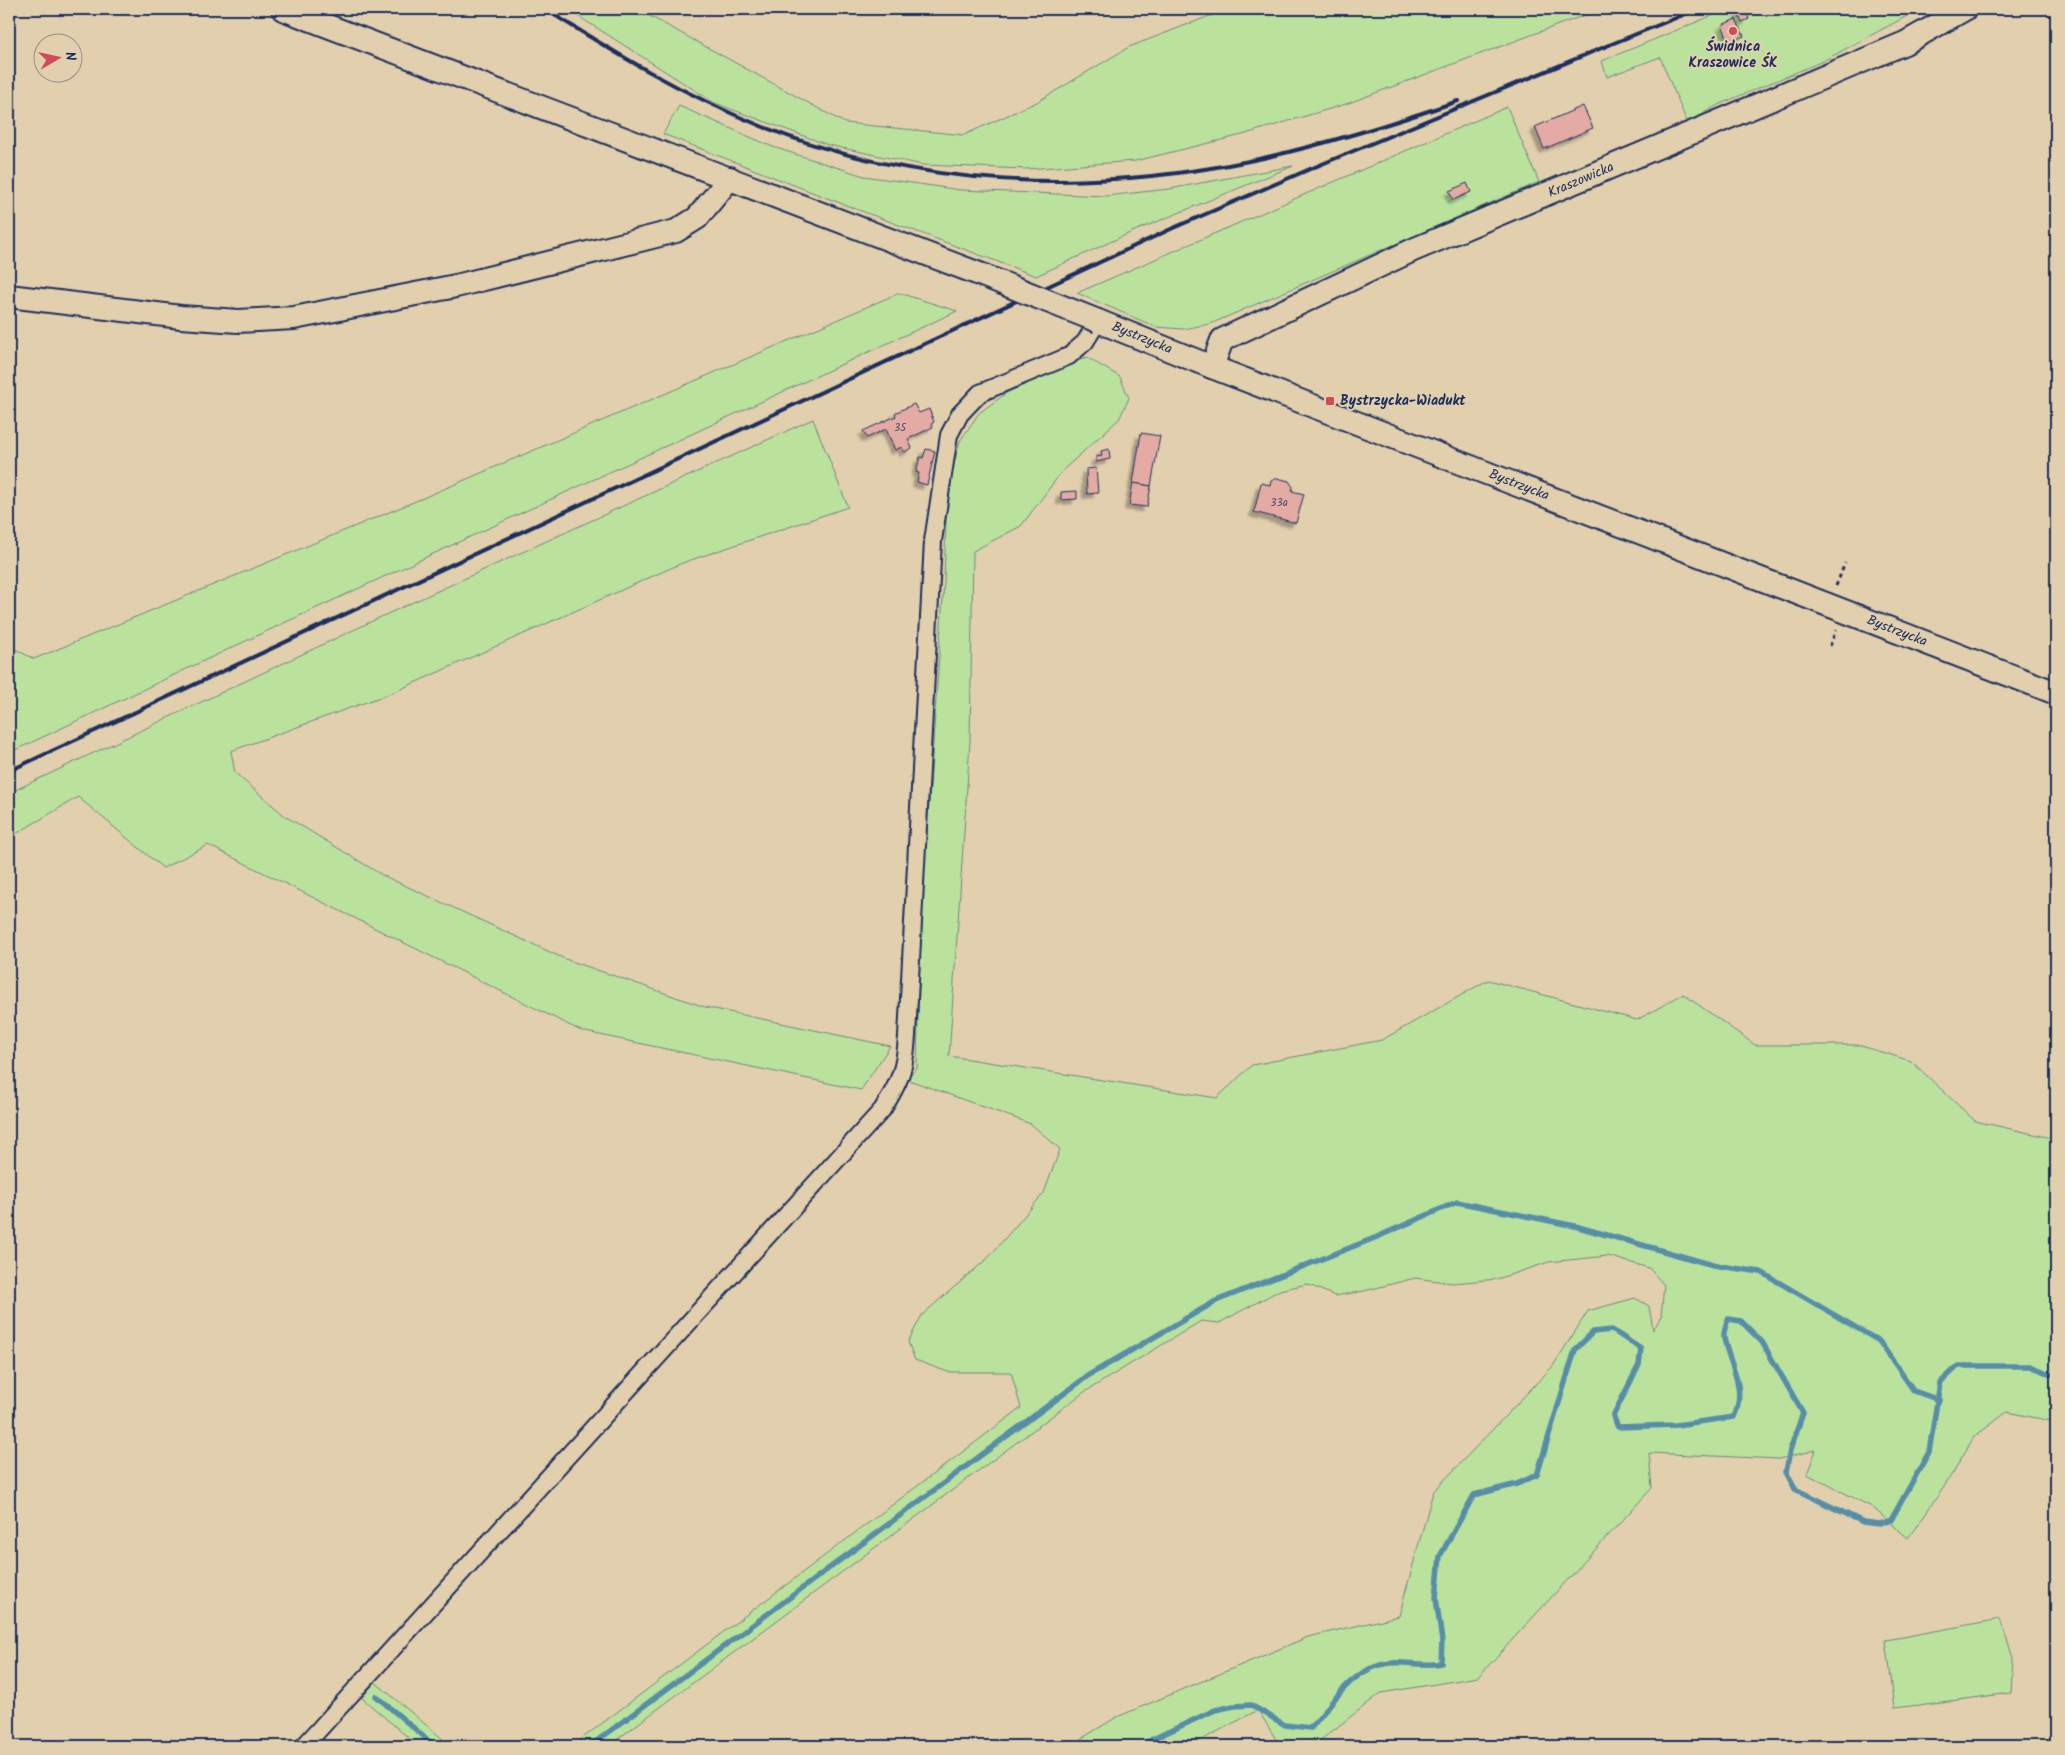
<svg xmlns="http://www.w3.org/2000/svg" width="2065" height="1755" font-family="Kalam,sans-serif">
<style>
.green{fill:#bbe29d;stroke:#6b887e}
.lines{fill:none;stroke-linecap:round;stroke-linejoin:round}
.stream{stroke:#568ea8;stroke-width:5.5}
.building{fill:#e4aaa4;stroke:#1b2f5e;filter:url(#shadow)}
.street-casing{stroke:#1b2f5e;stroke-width:20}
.secondary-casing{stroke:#1b2f5e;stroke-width:26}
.path{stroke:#1b2f5e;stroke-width:3;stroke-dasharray:4 4;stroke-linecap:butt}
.street{stroke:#e2cfad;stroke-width:16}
.secondary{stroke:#e2cfad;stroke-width:22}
.rail{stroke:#1b2f5e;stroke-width:4}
.secondary-bridge-casing{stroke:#1b2f5e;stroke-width:26;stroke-linecap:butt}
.secondary-bridge{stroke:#e2cfad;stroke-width:22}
.poi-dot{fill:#d1495b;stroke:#e2cfad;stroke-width:2}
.labels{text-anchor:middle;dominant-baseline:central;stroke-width:4;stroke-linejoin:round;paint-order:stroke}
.number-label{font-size:11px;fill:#4d4e70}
.poi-label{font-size:14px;font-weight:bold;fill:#1b2f5e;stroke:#e2cfad}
.street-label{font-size:14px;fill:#1b2f5e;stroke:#e2cfad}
</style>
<defs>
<filter id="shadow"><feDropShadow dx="-4.5" dy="4.5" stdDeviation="1" flood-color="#0004"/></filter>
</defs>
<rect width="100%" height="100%" fill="#e2cfad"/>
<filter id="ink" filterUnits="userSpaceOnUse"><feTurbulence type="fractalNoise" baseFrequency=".02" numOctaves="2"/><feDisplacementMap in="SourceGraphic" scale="10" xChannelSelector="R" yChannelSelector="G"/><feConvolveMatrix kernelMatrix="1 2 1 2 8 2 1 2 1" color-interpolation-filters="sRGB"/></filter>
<g filter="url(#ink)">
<g class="green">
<path d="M 567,9 L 637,9 L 845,123 L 964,135 L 1037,102 L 1129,47 L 1228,9 L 1601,9 L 1346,104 L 1242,135 L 1135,161 L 1027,169 L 923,165 L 828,145 L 715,103 Z"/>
<path d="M 1728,9 L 1920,9 L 1823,61 L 1720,104 L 1687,122 L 1660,57 L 1607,77 L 1602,61 Z"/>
<path d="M 679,106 L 773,147 L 864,176 L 960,190 L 1106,196 L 1169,189 L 1293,166 L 1132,232 L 1036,276 L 840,203 L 663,134 Z"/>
<path d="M 1507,107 L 1539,182 L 1210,324 L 1183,329 L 1156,327 L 1077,293 Z"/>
<path d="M 899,293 L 957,311 L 269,630 L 9,753 L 9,646 L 34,659 L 416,501 Z"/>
<path d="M 1086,357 L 1120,377 L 1129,398 L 1119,419 L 1063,470 L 1021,526 L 973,551 L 970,742 L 949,1056 L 1217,1098 L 1252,1065 L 1382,1040 L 1488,980 L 1637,1020 L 1683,994 L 1755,1045 L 1858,1045 L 1911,1061 L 1975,1121 L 2056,1139 L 2056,1422 L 2007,1412 L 1974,1437 L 1944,1487 L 1908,1538 L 1872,1507 L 1807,1474 L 1816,1450 L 1779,1459 L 1649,1453 L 1652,1488 L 1478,1677 L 1381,1693 L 1313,1746 L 1280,1746 L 1258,1710 L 1190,1746 L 1069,1746 L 1117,1717 L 1308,1637 L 1399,1616 L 1433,1492 L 1553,1366 L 1588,1311 L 1635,1298 L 1649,1306 L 1653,1330 L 1661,1317 L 1664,1285 L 1649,1268 L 1608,1256 L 1549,1262 L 1497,1279 L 1453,1283 L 1415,1278 L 1364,1291 L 1335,1296 L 1307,1284 L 1280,1290 L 1219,1323 L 1201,1321 L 1083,1393 L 608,1746 L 572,1746 L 1021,1408 L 1011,1372 L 948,1372 L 915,1360 L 908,1342 L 922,1315 L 988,1258 L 1044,1193 L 1060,1149 L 1031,1124 L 906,1079 L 917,1068 L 920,934 L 944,582 L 947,490 L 960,441 L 979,413 L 1008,392 Z"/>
<path d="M 813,419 L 848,507 L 682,563 L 394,692 L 231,751 L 235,773 L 285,816 L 382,875 L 565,959 L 705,1007 L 890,1046 L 861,1090 L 581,1031 L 208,845 L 163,868 L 78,797 L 9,838 L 9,793 L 383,616 Z"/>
<path d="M 2000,1619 L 2013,1658 L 2011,1693 L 1895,1708 L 1886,1640 Z"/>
<path d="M 375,1682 L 451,1746 L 418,1746 L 362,1698 Z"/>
</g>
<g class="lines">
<g class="stream">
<path d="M 376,1696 L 435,1746"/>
<path d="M 590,1746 L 1089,1375 L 1216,1301 L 1377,1237 L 1457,1202 L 1575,1226 L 1713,1265 L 1761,1272 L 1879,1341 L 1914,1391 L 1939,1400"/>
<path d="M 1138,1746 L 1215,1710 L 1234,1706 L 1251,1705 L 1285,1725 L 1311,1728 C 1333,1702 1353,1667 1390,1663 C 1407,1661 1423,1667 1441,1663 L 1442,1641 L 1436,1598 L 1440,1556 L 1474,1495 L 1517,1484 L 1537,1475 L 1575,1350 L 1593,1332 L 1612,1330 L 1641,1349 L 1639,1365 L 1613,1416 L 1618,1427 L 1676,1425 L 1734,1417 C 1747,1386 1730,1368 1724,1338 C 1723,1333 1726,1325 1728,1319 L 1741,1321 L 1762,1342 L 1803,1413 L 1790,1450 L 1786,1472 L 1795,1489 L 1863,1522 L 1880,1524 L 1891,1520 L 1929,1452 L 1940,1383 L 1958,1366 L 2030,1366 L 2056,1376"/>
</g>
</g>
<g class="building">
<path d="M 1746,11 L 1749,19 L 1742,22 L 1738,14 Z"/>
<path d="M 1736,19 L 1744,36 L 1729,42 L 1722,25 Z"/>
<path d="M 1583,106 L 1593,128 L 1544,149 L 1535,127 Z"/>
<path d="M 1467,183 L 1471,192 L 1453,200 L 1449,191 Z"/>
<path d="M 914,404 L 919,413 L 929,409 L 934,422 L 931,424 L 933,427 L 908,439 L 912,448 L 904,452 L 902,447 L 895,450 L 886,429 L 867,438 L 863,431 L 896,416 L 895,413 Z"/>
<path d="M 1141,433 L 1160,436 L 1151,486 L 1133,483 Z"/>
<path d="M 926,449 L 935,451 L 927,485 L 917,482 L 919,473 L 916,472 L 920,457 L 923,458 Z"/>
<path d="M 1109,449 L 1110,459 L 1096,462 L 1096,457 L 1102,456 L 1101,451 Z"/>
<path d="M 1096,468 L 1098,493 L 1087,494 L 1086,469 Z"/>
<path d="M 1277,478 L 1289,481 L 1293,487 L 1292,491 L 1304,494 L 1296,523 L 1254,512 L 1261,483 L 1270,485 L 1271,481 Z"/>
<path d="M 1133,483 L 1151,486 L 1147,507 L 1129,505 Z"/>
<path d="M 1077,491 L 1077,499 L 1061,500 L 1061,492 Z"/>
</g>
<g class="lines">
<g class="street-casing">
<path id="street" d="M 304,1746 L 882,1110 C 900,1082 905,1069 907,1036 L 933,541 L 949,435 L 960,414 L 980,393 L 1069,356 L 1085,342 L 1098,321"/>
</g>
<g class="secondary-casing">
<g id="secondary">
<path d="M 283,9 L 982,275"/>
<path d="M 9,296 L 181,317 L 238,321 L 294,318 L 456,286 L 676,231 L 697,218 L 730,178"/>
<path d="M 1098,321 L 1212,367 L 2056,693"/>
<path d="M 1212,367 L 1222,340 L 1413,250 L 1905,43 L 1965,9"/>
</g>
</g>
<g class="path">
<path d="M 1836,586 L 1845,563"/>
<path d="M 1830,646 L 1836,630"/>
</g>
<use href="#street" class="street"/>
<use href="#secondary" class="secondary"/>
<g class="rail">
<path d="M 545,9 C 615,53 684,95 761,126 C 917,189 1091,194 1254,160 C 1324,145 1391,124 1458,101"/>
<path d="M 1604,47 L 1698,9"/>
<path d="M 9,771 L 1171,229 L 1310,169 L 1609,45"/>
</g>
<g class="secondary-bridge-casing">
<path id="secondary-bridge" d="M 982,275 L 1098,321"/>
</g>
<use href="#secondary-bridge" class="secondary-bridge"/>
</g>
</g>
<g class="poi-dot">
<circle cx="1733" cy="31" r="5"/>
<rect x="1325" y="396" width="10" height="10" rx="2.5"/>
</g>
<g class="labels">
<g class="number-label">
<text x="900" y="428">35</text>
<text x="1279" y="503">33a</text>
</g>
<g class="poi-label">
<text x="1733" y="47">Świdnica<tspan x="1733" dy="16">Kraszowice ŚK</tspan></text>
<text x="1340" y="401" text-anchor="start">Bystrzycka-Wiadukt</text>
</g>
<g class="street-label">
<text transform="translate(1581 180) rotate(-23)">Kraszowicka</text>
<text transform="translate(1142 338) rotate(22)">Bystrzycka</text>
<text transform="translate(1519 485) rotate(21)">Bystrzycka</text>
<text transform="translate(1897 631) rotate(21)">Bystrzycka</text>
</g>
</g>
<rect width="2065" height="1755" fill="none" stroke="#e2cfad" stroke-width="30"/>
<rect x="15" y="15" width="2035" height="1725" fill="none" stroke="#1b2f5e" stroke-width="2" filter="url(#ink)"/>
<g transform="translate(58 58) rotate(81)"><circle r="24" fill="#e2cfad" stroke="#928f8d"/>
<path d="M0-4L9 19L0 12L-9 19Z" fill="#d1495b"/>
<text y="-8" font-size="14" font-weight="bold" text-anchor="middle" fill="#1b2f5e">N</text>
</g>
</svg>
